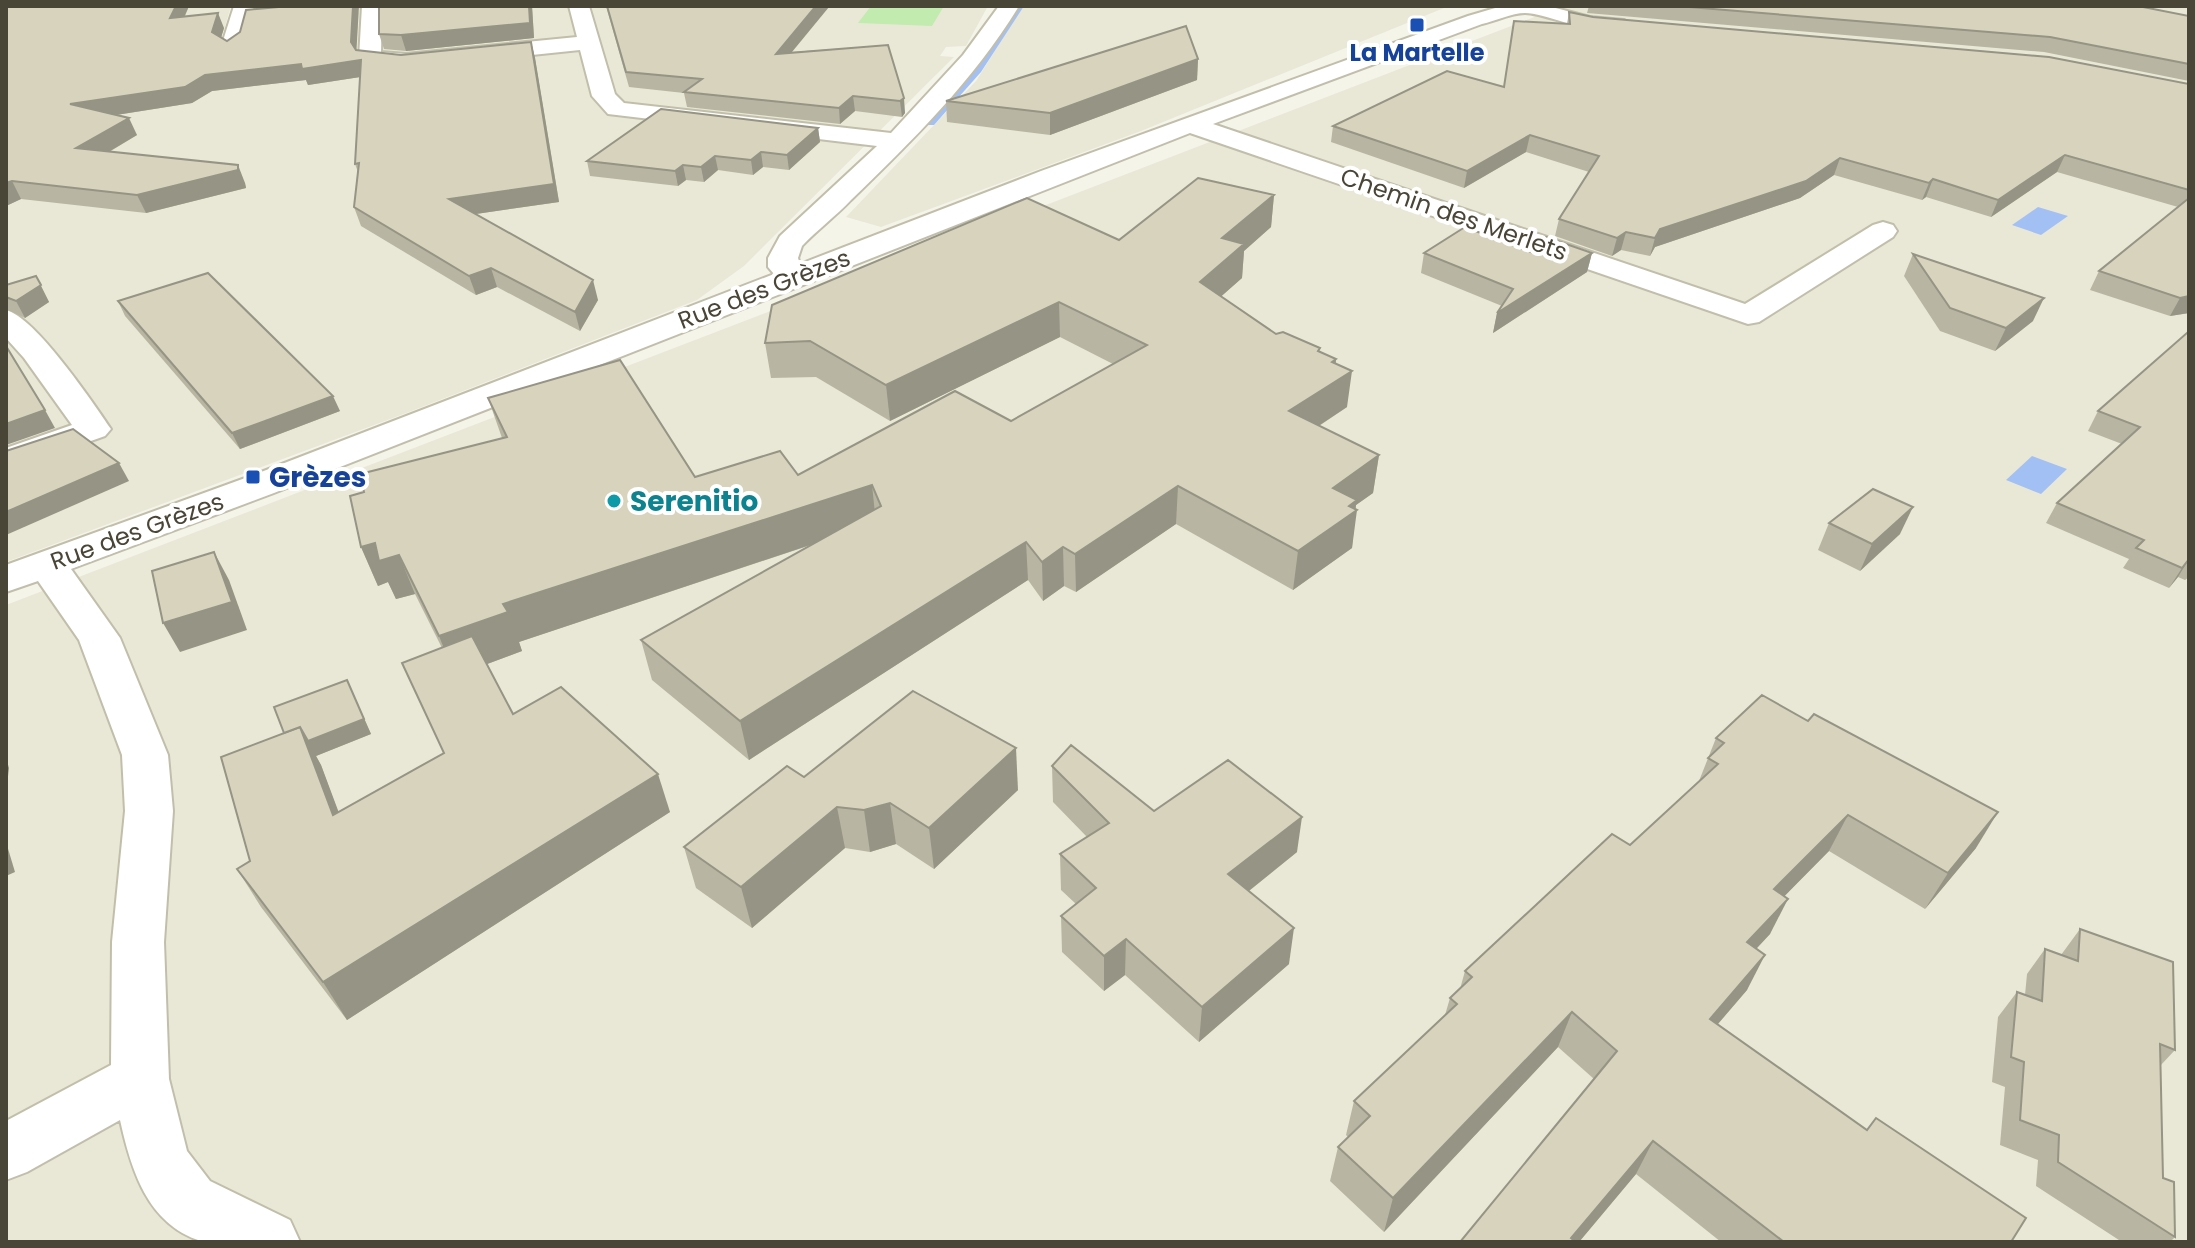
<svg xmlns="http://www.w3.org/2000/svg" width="2195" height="1248" font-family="Poppins,sans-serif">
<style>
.residential{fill:#e9e8d6}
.green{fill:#c2ebb0}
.water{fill:#a3c0f4}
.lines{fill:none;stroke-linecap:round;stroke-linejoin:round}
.stream{fill:#a3c0f4;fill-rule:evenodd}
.street-casing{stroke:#c1bfab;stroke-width:4}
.street{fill:#fff;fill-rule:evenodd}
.wall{fill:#b9b5a3}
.shaded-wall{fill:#969484}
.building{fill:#d7d3bd;stroke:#969484;stroke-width:2}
.transit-dot{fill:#1a4fb4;stroke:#fff;stroke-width:3}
.culture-dot{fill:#0f9aa8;stroke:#fff;stroke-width:3}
.labels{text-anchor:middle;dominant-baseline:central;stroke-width:8;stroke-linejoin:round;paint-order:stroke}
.far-transit-label{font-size:24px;font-weight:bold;fill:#164399;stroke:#fff}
.far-street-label{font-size:24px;fill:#494637;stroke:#fff}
.transit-label{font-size:28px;font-weight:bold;fill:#164399;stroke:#fff;text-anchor:start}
.culture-label{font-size:28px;font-weight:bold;fill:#0d838f;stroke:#fff;text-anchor:start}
</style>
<rect width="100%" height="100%" fill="#f5f4e9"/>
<g class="residential">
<path d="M 6,6 L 231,6 L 219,47 L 243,45 L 254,6 L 988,6 L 966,46 L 946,47 L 940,56 L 954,57 L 744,266 L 697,300 L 409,412 L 6,562 Z"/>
<path d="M 1023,6 L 1449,6 L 1141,131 L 881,227 L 846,217 L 976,81 Z"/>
<path d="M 1563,6 L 2189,6 L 2189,1242 L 6,1242 L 6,605 Z"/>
</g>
<path class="green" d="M 871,6 L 944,6 L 932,26 L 858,23 Z"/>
<g class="water">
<path d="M 2038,207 L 2068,216 L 2041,235 L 2012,225 Z"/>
<path d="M 2032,456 L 2067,469 L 2041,494 L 2006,480 Z"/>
</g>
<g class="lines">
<path class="stream" d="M 1016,6 L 1024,6 L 981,72 L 934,125 L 928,125 L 928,121 L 975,68 Z"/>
<g class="street-casing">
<g id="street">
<path d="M 234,6 L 254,6 L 243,47 L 232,54 L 221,47 Z"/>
<path d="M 362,6 L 382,6 L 381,52 L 406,54 L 577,37 L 569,6 L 589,6 L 615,94 L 624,103 L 891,133 L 963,55 L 999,6 L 1019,6 C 974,80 913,140 851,200 C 836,216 817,230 802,246 L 798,258 L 800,264 L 1041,171 L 1468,16 L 1502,6 L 1548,6 L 1590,17 L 1624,20 L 1635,26 C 1617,47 1549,13 1525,13 C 1512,13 1495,21 1482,24 L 1213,124 L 1745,304 L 1873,225 L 1883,222 L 1893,225 L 1897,231 L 1893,237 L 1759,322 L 1748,324 L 1190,133 L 274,493 L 71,569 L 120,638 L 168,755 L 173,811 L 164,942 L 169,1079 L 187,1151 L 210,1181 L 290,1220 L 300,1242 C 278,1242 218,1247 201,1241 C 147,1224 131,1169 120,1120 L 27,1172 L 6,1180 L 6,1121 L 111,1065 L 112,942 L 125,811 L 122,755 L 79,640 L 38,581 L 6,592 L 6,565 L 248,477 L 774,274 L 768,267 L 768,258 L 780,236 L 877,146 L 608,114 L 592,96 L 580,50 L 406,68 L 362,63 L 359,58 Z"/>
<path d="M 6,310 C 35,317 92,401 111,429 L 105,436 L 6,471 L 6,448 L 72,425 L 24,358 L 6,338 Z"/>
</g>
</g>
<use href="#street" class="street"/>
</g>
<g class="wall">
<path d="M 6,6 L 189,6 L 185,16 L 224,28 L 221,37 L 227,41 L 356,50 L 401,55 L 531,42 L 535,58 L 559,202 L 476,214 L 598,300 L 580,331 L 497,287 L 476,295 L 361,226 L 354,207 L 358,172 L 355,164 L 360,77 L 308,85 L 306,80 L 212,91 L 192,103 L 116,115 L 137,135 L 109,152 L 245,183 L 246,188 L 146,213 L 21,199 L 6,206 Z"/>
<path d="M 379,6 L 532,6 L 534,38 L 406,51 L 384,49 L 379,34 Z"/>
<path d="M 606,6 L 829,6 L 791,52 L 888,45 L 905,113 L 902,117 L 855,111 L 840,124 L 687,107 L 684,93 L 629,87 Z"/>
<path d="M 1589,6 L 2138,6 L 2189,16 L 2189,81 L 2044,52 L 1587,13 Z"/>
<path d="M 1569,12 L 1593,17 L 2189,84 L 2189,313 L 2170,316 L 2090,290 L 2099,271 L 2178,207 L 2057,172 L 1991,217 L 1926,197 L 1922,200 L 1834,175 L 1800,198 L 1655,247 L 1650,256 L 1621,250 L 1612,256 L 1555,236 L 1559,219 L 1589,172 L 1526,152 L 1464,188 L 1331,142 L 1333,126 L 1504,87 L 1514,21 L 1567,24 Z"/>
<path d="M 1198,59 L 1197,80 L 1050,135 L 947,122 L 946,101 Z"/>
<path d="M 818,128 L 820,142 L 789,170 L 763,167 L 753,175 L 718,170 L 704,182 L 686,180 L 678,186 L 590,176 L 587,161 Z"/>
<path d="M 1274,195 L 1271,227 L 1244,251 L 1242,278 L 1221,296 L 1276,334 L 1336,359 L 1336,364 L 1347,407 L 1319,426 L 1379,455 L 1373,493 L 1356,505 L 1352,548 L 1293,590 L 1176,524 L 1076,592 L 1064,586 L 1043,601 L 1028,580 L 749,760 L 652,680 L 641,640 L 814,544 L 519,642 L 522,651 L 487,664 L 513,714 L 670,812 L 347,1020 L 261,907 L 237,869 L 250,861 L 284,733 L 347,680 L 371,734 L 316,756 L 321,765 L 338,812 L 444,753 L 402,663 L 442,648 L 415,594 L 396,599 L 388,582 L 378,586 L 361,547 L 364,492 L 502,438 L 488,398 L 695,477 L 798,475 L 1011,421 L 1113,364 L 1060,337 L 890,421 L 816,377 L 771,378 L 765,343 Z"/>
<path d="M 1424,253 L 1536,254 L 1592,253 L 1587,272 L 1493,333 L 1497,313 L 1502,306 L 1421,273 Z"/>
<path d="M 1913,254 L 2033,321 L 1995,351 L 1940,331 L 1904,276 Z"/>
<path d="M 36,276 L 49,302 L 25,318 L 6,309 L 6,285 Z"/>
<path d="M 118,301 L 340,411 L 240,449 L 125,316 Z"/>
<path d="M 2189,333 L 2189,577 L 2185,580 L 2178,577 L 2169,588 L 2123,568 L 2129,559 L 2046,523 L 2057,503 L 2122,444 L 2088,431 L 2098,411 Z"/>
<path d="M 1829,523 L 1900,534 L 1860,571 L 1818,550 Z"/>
<path d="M 1716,738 L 1976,848 L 1925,909 L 1829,851 L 1784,896 L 1770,934 L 1756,949 L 1747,990 L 1718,1024 L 2011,1242 L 1721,1242 L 1636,1174 L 1579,1242 L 1460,1242 L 1594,1079 L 1558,1047 L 1384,1232 L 1330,1181 L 1338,1147 L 1348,1137 L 1346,1135 L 1354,1101 L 1445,1015 L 1450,998 L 1460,989 L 1465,971 L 1630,845 L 1699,781 Z"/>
<path d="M 1052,766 L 1154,811 L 1297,852 L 1249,891 L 1289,964 L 1199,1042 L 1125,975 L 1104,991 L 1062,952 L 1061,916 L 1076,904 L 1061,890 L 1060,854 L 1087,837 L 1053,802 Z"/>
<path d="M 804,777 L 1018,790 L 934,869 L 896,844 L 870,852 L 845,848 L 752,928 L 696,888 L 684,847 Z"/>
<path d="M 2080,929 L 2175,1050 L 2160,1066 L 2163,1178 L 2175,1237 L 2170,1242 L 2122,1242 L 2036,1186 L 2038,1160 L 2000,1145 L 2005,1087 L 1992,1082 L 1998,1017 L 2017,992 L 2025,995 L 2027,974 L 2045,949 L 2061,955 Z"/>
</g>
<g class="shaded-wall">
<path d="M 176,6 L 189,6 L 177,33 L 170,18 Z"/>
<path d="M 353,6 L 359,6 L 356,58 L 351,42 Z"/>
<path d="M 529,6 L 532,6 L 534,38 L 406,51 L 401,35 Z"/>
<path d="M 816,6 L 829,7 L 778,69 L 776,54 Z"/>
<path d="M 218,13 L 224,28 L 218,48 L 212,32 Z"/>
<path d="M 531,42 L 535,58 L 559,202 L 455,217 L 449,199 Z"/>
<path d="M 1198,59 L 1197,80 L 1050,135 L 1050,113 Z"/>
<path d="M 361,60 L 367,76 L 308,85 L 306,80 L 212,91 L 192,103 L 78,121 L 70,104 L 205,75 L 301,64 Z"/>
<path d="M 853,96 L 855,111 L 840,124 L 839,108 Z"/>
<path d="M 904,98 L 905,113 L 902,117 L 900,101 Z"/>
<path d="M 129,118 L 137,135 L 85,166 L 76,148 Z"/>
<path d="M 818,128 L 820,142 L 789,170 L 787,155 Z"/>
<path d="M 1530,135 L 1526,152 L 1464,188 L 1467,171 Z"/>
<path d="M 761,152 L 763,167 L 753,175 L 751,160 Z"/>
<path d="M 2065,155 L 2057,172 L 1991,217 L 1998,200 Z"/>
<path d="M 715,156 L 718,170 L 704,182 L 701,167 Z"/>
<path d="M 1840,158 L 1834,175 L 1800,198 L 1655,247 L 1650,256 L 1655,238 L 1660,229 Z"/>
<path d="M 238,165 L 245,183 L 246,188 L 146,213 L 137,195 Z"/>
<path d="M 683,165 L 686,180 L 678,186 L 675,171 Z"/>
<path d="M 1933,179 L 1926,197 L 1922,200 L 1929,183 Z"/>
<path d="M 12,181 L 21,199 L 6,206 L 6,183 Z"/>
<path d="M 1274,195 L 1271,227 L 1244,251 L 1242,278 L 1198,317 L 1200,282 L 1222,238 Z"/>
<path d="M 1626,232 L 1621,250 L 1612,256 L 1617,238 Z"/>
<path d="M 1592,253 L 1587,272 L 1493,333 L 1497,313 Z"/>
<path d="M 491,268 L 497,287 L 476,295 L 469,276 Z"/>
<path d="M 36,276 L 49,302 L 25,318 L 16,301 Z"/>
<path d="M 593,280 L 598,300 L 580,331 L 575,312 Z"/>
<path d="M 2189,296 L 2189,313 L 2170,316 L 2180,298 Z"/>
<path d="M 2044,298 L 2033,321 L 1995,351 L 2006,328 Z"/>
<path d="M 1059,302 L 1060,337 L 890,421 L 886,385 Z"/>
<path d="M 1336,359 L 1333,383 L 1352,371 L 1347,407 L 1285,448 L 1289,411 L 1332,362 Z"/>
<path d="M 333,396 L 340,411 L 240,449 L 232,433 Z"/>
<path d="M 45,410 L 55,428 L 6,445 L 6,424 Z"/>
<path d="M 1379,455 L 1373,493 L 1356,505 L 1355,512 L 1357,510 L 1352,548 L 1293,590 L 1298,551 L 1333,488 Z"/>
<path d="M 119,463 L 129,481 L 6,535 L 6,512 Z"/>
<path d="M 872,485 L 876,523 L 519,642 L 522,651 L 455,676 L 439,636 L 503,604 Z"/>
<path d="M 1178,486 L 1176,524 L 1076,592 L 1075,554 Z"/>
<path d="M 1913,507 L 1900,534 L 1860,571 L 1872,544 Z"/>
<path d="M 1026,542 L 1028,580 L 749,760 L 740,721 Z"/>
<path d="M 375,543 L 399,555 L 415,594 L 396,599 L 388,582 L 378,586 L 361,547 Z"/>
<path d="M 1063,547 L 1064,586 L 1043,601 L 1042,562 Z"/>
<path d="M 214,552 L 229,580 L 247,630 L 180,652 L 163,623 Z"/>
<path d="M 2189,559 L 2178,577 L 2169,588 L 2182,568 Z"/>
<path d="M 347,680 L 371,734 L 316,756 L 321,765 L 354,853 L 333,815 L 300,727 Z"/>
<path d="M 1016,748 L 1018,790 L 934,869 L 929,828 Z"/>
<path d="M 6,758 L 9,768 L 6,793 Z"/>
<path d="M 658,774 L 670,812 L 347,1020 L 323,982 Z"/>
<path d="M 890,803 L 896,844 L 870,852 L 864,810 Z"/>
<path d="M 837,807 L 845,848 L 752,928 L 741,887 Z"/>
<path d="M 1998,812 L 1976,848 L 1925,909 L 1948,873 Z"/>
<path d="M 1848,815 L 1829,851 L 1756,925 L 1774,889 Z"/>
<path d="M 1302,817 L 1297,852 L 1225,910 L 1228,874 Z"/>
<path d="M 6,842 L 15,872 L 6,876 Z"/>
<path d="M 1788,899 L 1770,934 L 1729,978 L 1747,942 Z"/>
<path d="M 1294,928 L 1289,964 L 1199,1042 L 1202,1007 Z"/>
<path d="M 1126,939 L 1125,975 L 1104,991 L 1104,956 Z"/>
<path d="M 1765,955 L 1747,990 L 1692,1054 L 1710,1019 Z"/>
<path d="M 1572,1012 L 1558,1047 L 1384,1232 L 1393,1198 Z"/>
<path d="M 1653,1141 L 1636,1174 L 1579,1242 L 1569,1242 L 1571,1238 Z"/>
</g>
<g class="building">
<path d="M 6,6 L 176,6 L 170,18 L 218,13 L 212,32 L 227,41 L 240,32 L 246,10 L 278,7 L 278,6 L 353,6 L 351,42 L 356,50 L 401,55 L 531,42 L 554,184 L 449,199 L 593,280 L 575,312 L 491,268 L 469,276 L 354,207 L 359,163 L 355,164 L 361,60 L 302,69 L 301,64 L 205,75 L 185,87 L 70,104 L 129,118 L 76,148 L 238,165 L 238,170 L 137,195 L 12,181 L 6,183 Z"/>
<path d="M 379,6 L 529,6 L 530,23 L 401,35 L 379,34 Z"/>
<path d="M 607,6 L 816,6 L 776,54 L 888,45 L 904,98 L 900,101 L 853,96 L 839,108 L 684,92 L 702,79 L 626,72 Z"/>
<path d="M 1677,6 L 2138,6 L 2189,16 L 2189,64 L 2050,37 Z"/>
<path d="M 1569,12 L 1593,17 L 2049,57 L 2189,84 L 2189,190 L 2065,155 L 1998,200 L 1933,179 L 1929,183 L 1840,158 L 1806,181 L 1660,229 L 1655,238 L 1626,232 L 1617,238 L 1559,219 L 1599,156 L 1530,135 L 1467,171 L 1333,126 L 1447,71 L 1504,87 L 1514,21 L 1570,24 Z"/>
<path d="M 1186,26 L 1198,59 L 1050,113 L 946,101 Z"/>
<path d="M 661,109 L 818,128 L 787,155 L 761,152 L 751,160 L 715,156 L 701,167 L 683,165 L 675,171 L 587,161 Z"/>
<path d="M 1198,178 L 1274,195 L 1222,238 L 1244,244 L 1200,282 L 1276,334 L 1283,332 L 1320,348 L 1318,351 L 1336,359 L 1332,362 L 1352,371 L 1289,411 L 1379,455 L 1333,488 L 1357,500 L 1349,506 L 1357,510 L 1298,551 L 1178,486 L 1075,554 L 1063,547 L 1042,562 L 1026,542 L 740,721 L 641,640 L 881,506 L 872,485 L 503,604 L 508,612 L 439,636 L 399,555 L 379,561 L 375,543 L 361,547 L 350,496 L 364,492 L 360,474 L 507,437 L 488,398 L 620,360 L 695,477 L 780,451 L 798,475 L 955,391 L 1011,421 L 1147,345 L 1059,302 L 886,385 L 810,341 L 765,343 L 772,305 L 1027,198 L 1119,240 Z"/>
<path d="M 2189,198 L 2189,296 L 2180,298 L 2099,271 Z"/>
<path d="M 1465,227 L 1536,254 L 1546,237 L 1592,253 L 1497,313 L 1513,289 L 1424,253 Z"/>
<path d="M 1913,254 L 2008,286 L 2044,298 L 2006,328 L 1950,308 Z"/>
<path d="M 208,273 L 333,396 L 232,433 L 118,301 Z"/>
<path d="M 36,276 L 41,285 L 16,301 L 6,297 L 6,285 Z"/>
<path d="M 2188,332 L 2189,333 L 2189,559 L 2182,568 L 2136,548 L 2144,540 L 2057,503 L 2140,427 L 2098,411 Z"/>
<path d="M 6,346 L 45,410 L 6,424 Z"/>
<path d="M 73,429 L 119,463 L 6,512 L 6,451 Z"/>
<path d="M 1873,489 L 1913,507 L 1872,544 L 1829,523 Z"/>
<path d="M 214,552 L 232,602 L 163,623 L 152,571 Z"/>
<path d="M 472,636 L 513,714 L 561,687 L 658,774 L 323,982 L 237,869 L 250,861 L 221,757 L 300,727 L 333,815 L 444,753 L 402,663 Z"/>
<path d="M 347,680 L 364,719 L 308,741 L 300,727 L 284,733 L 274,707 Z"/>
<path d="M 913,691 L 1016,748 L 929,828 L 890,803 L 864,810 L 837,807 L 741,887 L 684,847 L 787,766 L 804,777 Z"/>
<path d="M 1762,695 L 1808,721 L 1814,714 L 1998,812 L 1948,873 L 1848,815 L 1774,889 L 1788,899 L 1747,942 L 1765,955 L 1710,1019 L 1867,1130 L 1876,1118 L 2026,1218 L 2011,1242 L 1784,1242 L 1653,1141 L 1571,1238 L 1576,1242 L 1460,1242 L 1617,1051 L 1572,1012 L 1393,1198 L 1338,1147 L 1370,1116 L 1354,1101 L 1457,1004 L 1450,998 L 1472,977 L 1465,971 L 1612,834 L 1630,845 L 1718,764 L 1708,758 L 1724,743 L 1716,738 Z"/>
<path d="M 1071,745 L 1154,811 L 1228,760 L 1302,817 L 1228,874 L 1294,928 L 1202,1007 L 1126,939 L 1104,956 L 1061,916 L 1096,888 L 1060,854 L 1109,823 L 1052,766 Z"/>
<path d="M 2080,929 L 2173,962 L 2175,1050 L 2160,1044 L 2163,1178 L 2174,1182 L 2175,1237 L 2058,1162 L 2059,1135 L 2020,1120 L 2024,1062 L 2011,1057 L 2017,992 L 2042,1001 L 2045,949 L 2078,961 Z"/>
</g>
<g class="transit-dot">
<rect x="1409" y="17" width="16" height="16" rx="4"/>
<rect x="245" y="469" width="16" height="16" rx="4"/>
</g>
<circle class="culture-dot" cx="614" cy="501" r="8"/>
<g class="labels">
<g class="far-transit-label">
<text x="1417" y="52">La Martelle</text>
</g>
<g class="far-street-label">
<text transform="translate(1454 214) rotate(19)">Chemin des Merlets</text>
<text transform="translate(764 289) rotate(-21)">Rue des Grèzes</text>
<text transform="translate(137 531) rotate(-20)">Rue des Grèzes</text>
</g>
<g class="transit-label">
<text x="269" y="477">Grèzes</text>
</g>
<g class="culture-label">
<text x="630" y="501">Serenitio</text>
</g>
</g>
<rect width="2195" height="1248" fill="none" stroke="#494637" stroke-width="16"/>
</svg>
